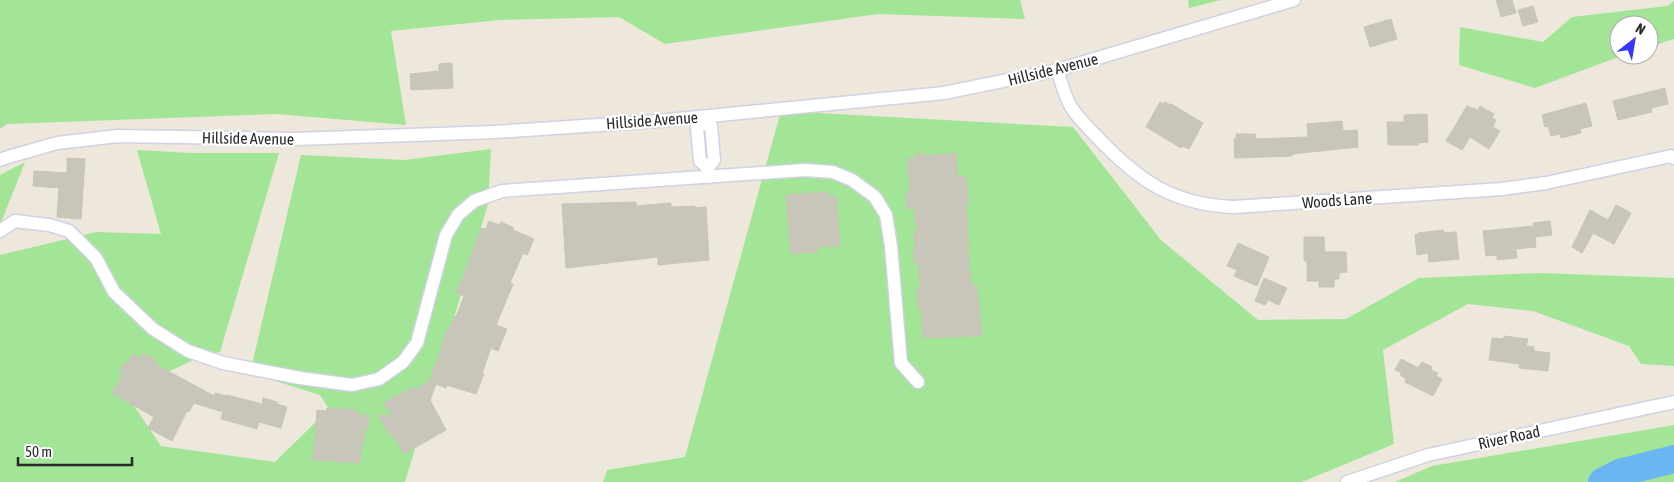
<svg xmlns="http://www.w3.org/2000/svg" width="1674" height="482" font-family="'Asap Condensed',sans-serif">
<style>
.green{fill:#a2e596}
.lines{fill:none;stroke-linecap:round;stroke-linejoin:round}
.river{stroke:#6bb5f2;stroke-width:28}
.building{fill:#c8c5bb;stroke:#c8c5b5}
.minor-casing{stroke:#d0d1e3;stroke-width:15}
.minor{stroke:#fff;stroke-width:12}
.labels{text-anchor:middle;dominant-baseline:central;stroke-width:4.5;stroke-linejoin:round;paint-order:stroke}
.street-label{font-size:16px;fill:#2a2a2a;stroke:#fff}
</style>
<rect width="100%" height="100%" fill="#ede8db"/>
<g class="green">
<path d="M 0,0 L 1020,0 L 1025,19 L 878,14 L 665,44 L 619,17 L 500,20 L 391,31 L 406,125 L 276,114 L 7,124 L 0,129 Z"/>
<path d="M 1188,0 L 1221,0 L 1189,8 Z"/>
<path d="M 1674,1 L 1674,39 L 1649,47 L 1649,25 L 1619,25 L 1619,55 L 1624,55 L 1535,88 L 1459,65 L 1460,27 L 1543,42 L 1572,17 L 1667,6 Z"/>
<path d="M 781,111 L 1073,127 L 1161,240 L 1258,320 L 1346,319 L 1419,278 L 1540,273 L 1674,278 L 1674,366 L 1641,364 L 1629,346 L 1533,311 L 1468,304 L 1383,350 L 1394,444 L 1302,482 L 603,482 L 607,470 L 685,457 Z"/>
<path d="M 491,149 L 488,204 L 405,482 L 0,482 L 0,255 L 96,232 L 161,234 L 137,150 L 191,153 L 279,153 L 220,352 L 206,354 L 170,371 L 136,374 L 132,403 L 161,446 L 275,462 L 329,409 L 320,395 L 250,373 L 301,155 L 404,160 Z"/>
<path d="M 25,162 L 0,225 L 0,175 Z"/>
<path d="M 1674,425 L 1674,482 L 1395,482 L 1432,466 Z"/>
</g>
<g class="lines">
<path class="river" d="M 1602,482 L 1619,473 L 1674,459"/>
</g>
<g class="building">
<path d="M 1496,0 L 1512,0 L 1516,13 L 1501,17 Z"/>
<path d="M 1533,6 L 1538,22 L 1523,26 L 1518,10 Z"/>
<path d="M 1391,19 L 1397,39 L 1370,47 L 1364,27 Z"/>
<path d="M 452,63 L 453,88 L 411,90 L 410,74 L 439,71 L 439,64 Z"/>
<path d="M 1665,88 L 1668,104 L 1651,108 L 1652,112 L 1618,120 L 1613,101 Z"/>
<path d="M 1160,102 L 1164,104 L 1165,102 L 1171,105 L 1171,104 L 1203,123 L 1189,149 L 1182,146 L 1181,148 L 1146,127 Z"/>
<path d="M 1586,103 L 1592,126 L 1580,129 L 1581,133 L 1561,138 L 1560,134 L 1551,136 L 1548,126 L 1545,127 L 1542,115 Z"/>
<path d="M 1467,106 L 1478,110 L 1480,106 L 1494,114 L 1492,118 L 1496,120 L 1493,127 L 1500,131 L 1489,149 L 1470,137 L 1462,150 L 1446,141 Z"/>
<path d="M 1427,114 L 1428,142 L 1418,143 L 1419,145 L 1388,145 L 1387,122 L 1404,122 L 1404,115 Z"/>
<path d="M 1342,121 L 1343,131 L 1357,130 L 1358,147 L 1292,154 L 1292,156 L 1235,158 L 1234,139 L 1236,139 L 1236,134 L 1255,134 L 1256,139 L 1308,137 L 1307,124 Z"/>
<path d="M 920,150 L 923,156 L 956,153 L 958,177 L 966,176 L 969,204 L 966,205 L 969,245 L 968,245 L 971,286 L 977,285 L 982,336 L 923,338 L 921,307 L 918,308 L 917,289 L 920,289 L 919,264 L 916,264 L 914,262 L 913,247 L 915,247 L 914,232 L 917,231 L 914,208 L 907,209 L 906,192 L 910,191 L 907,158 L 915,158 Z"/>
<path d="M 67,158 L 85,159 L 81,219 L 57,217 L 59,188 L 33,186 L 34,171 L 67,173 Z"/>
<path d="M 827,192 L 828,197 L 836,196 L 840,246 L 817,247 L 818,252 L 791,254 L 786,195 Z"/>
<path d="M 636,202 L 636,206 L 671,203 L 671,207 L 695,206 L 695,208 L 706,207 L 709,260 L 658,265 L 658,257 L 566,268 L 562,204 Z"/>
<path d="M 1616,205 L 1631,213 L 1614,244 L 1593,233 L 1582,253 L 1572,247 L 1590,210 L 1608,220 Z"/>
<path d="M 489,221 L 499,225 L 501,222 L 514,228 L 513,230 L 534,239 L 527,255 L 523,253 L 510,283 L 513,284 L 496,325 L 507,329 L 498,351 L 491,348 L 482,373 L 484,374 L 476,394 L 447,385 L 446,388 L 436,384 L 430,400 L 446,430 L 404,454 L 392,433 L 390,435 L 378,415 L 393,416 L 384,403 L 413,387 L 414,390 L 429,381 L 439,356 L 442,347 L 441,346 L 447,329 L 449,330 L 455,316 L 456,317 L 464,296 L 456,292 L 462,280 L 481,228 L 486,229 Z"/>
<path d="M 1550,221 L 1552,235 L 1535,237 L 1536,247 L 1516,249 L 1517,258 L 1497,260 L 1497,255 L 1486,256 L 1483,231 L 1534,226 L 1533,223 Z"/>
<path d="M 1443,230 L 1444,233 L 1456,232 L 1459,259 L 1429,262 L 1428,253 L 1417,255 L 1415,235 L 1418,234 L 1418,233 Z"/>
<path d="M 1304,237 L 1324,237 L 1325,252 L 1346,252 L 1347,272 L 1339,273 L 1339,279 L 1334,279 L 1334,287 L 1319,287 L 1319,281 L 1307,281 L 1307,261 L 1304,261 Z"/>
<path d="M 1238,243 L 1269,257 L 1257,286 L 1234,276 L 1237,270 L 1227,266 Z"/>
<path d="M 1264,278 L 1287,288 L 1279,305 L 1268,300 L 1265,305 L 1255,301 Z"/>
<path d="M 1504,336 L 1528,339 L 1526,346 L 1534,347 L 1534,351 L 1550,353 L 1548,371 L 1519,368 L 1520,364 L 1489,360 L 1492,338 L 1504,339 Z"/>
<path d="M 143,353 L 156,360 L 155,364 L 214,396 L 215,393 L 227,396 L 227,395 L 262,404 L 263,398 L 277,402 L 277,404 L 287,407 L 281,428 L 259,422 L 257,429 L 221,419 L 223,412 L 194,403 L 189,412 L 187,411 L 172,441 L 148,428 L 154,417 L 112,393 L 123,374 L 119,372 L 125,362 L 128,364 L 133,354 L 141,358 Z"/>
<path d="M 1401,359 L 1418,368 L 1422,362 L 1432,367 L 1431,370 L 1438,373 L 1436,376 L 1442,379 L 1433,396 L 1405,382 L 1406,379 L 1400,375 L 1402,373 L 1395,370 Z"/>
<path d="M 327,408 L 357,410 L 357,414 L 369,415 L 367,430 L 365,429 L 363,446 L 361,446 L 360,463 L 313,460 L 317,410 L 326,411 Z"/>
</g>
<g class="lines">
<g class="minor-casing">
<g id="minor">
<path d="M 1057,70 C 1061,81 1064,93 1069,103 C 1075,116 1088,127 1098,138 C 1139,181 1172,204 1233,207 L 1502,189 L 1546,183 L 1671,156 L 1674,158"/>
<path d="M 704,123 L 711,126 L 714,160 L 708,168 L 709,177"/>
<path d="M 704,123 L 697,128 L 700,161 L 708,168"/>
<path d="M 0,160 L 8,157 L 57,143 L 118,136 L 295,139 L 495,132 L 658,121 L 944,93 L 1057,70 L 1294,0"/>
<path d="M 0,231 L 15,221 L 49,225 L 69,231 L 96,258 L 114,292 L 153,329 L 188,351 L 223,363 L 300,378 L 352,385 L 379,379 L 403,362 L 417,343 L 446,235 L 458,215 L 474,201 L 502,191 L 805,170 L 833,172 L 852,180 L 875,197 L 886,215 L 891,246 L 901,363 L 918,382"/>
<path d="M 1347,482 L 1428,455 L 1674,402"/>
</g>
</g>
<use href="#minor" class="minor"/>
</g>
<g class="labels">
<g class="street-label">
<text transform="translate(1053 69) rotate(-14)">Hillside Avenue</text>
<text transform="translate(652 120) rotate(-4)">Hillside Avenue</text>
<text transform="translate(248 138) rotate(1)">Hillside Avenue</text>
<text transform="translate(1337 200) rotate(-4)">Woods Lane</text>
<text transform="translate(1509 437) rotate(-12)">River Road</text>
</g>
</g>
<g transform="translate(1634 40) rotate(31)"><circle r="24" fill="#ffffff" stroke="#aaaaaa"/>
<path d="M0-4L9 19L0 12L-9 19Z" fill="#3636ff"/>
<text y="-8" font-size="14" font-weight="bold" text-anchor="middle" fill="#2a2a2a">N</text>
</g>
<path d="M18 457v8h114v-8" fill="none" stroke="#2a2a2a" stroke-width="2.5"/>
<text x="25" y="457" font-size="15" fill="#2a2a2a" stroke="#ffffff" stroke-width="4" paint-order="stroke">50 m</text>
</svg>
